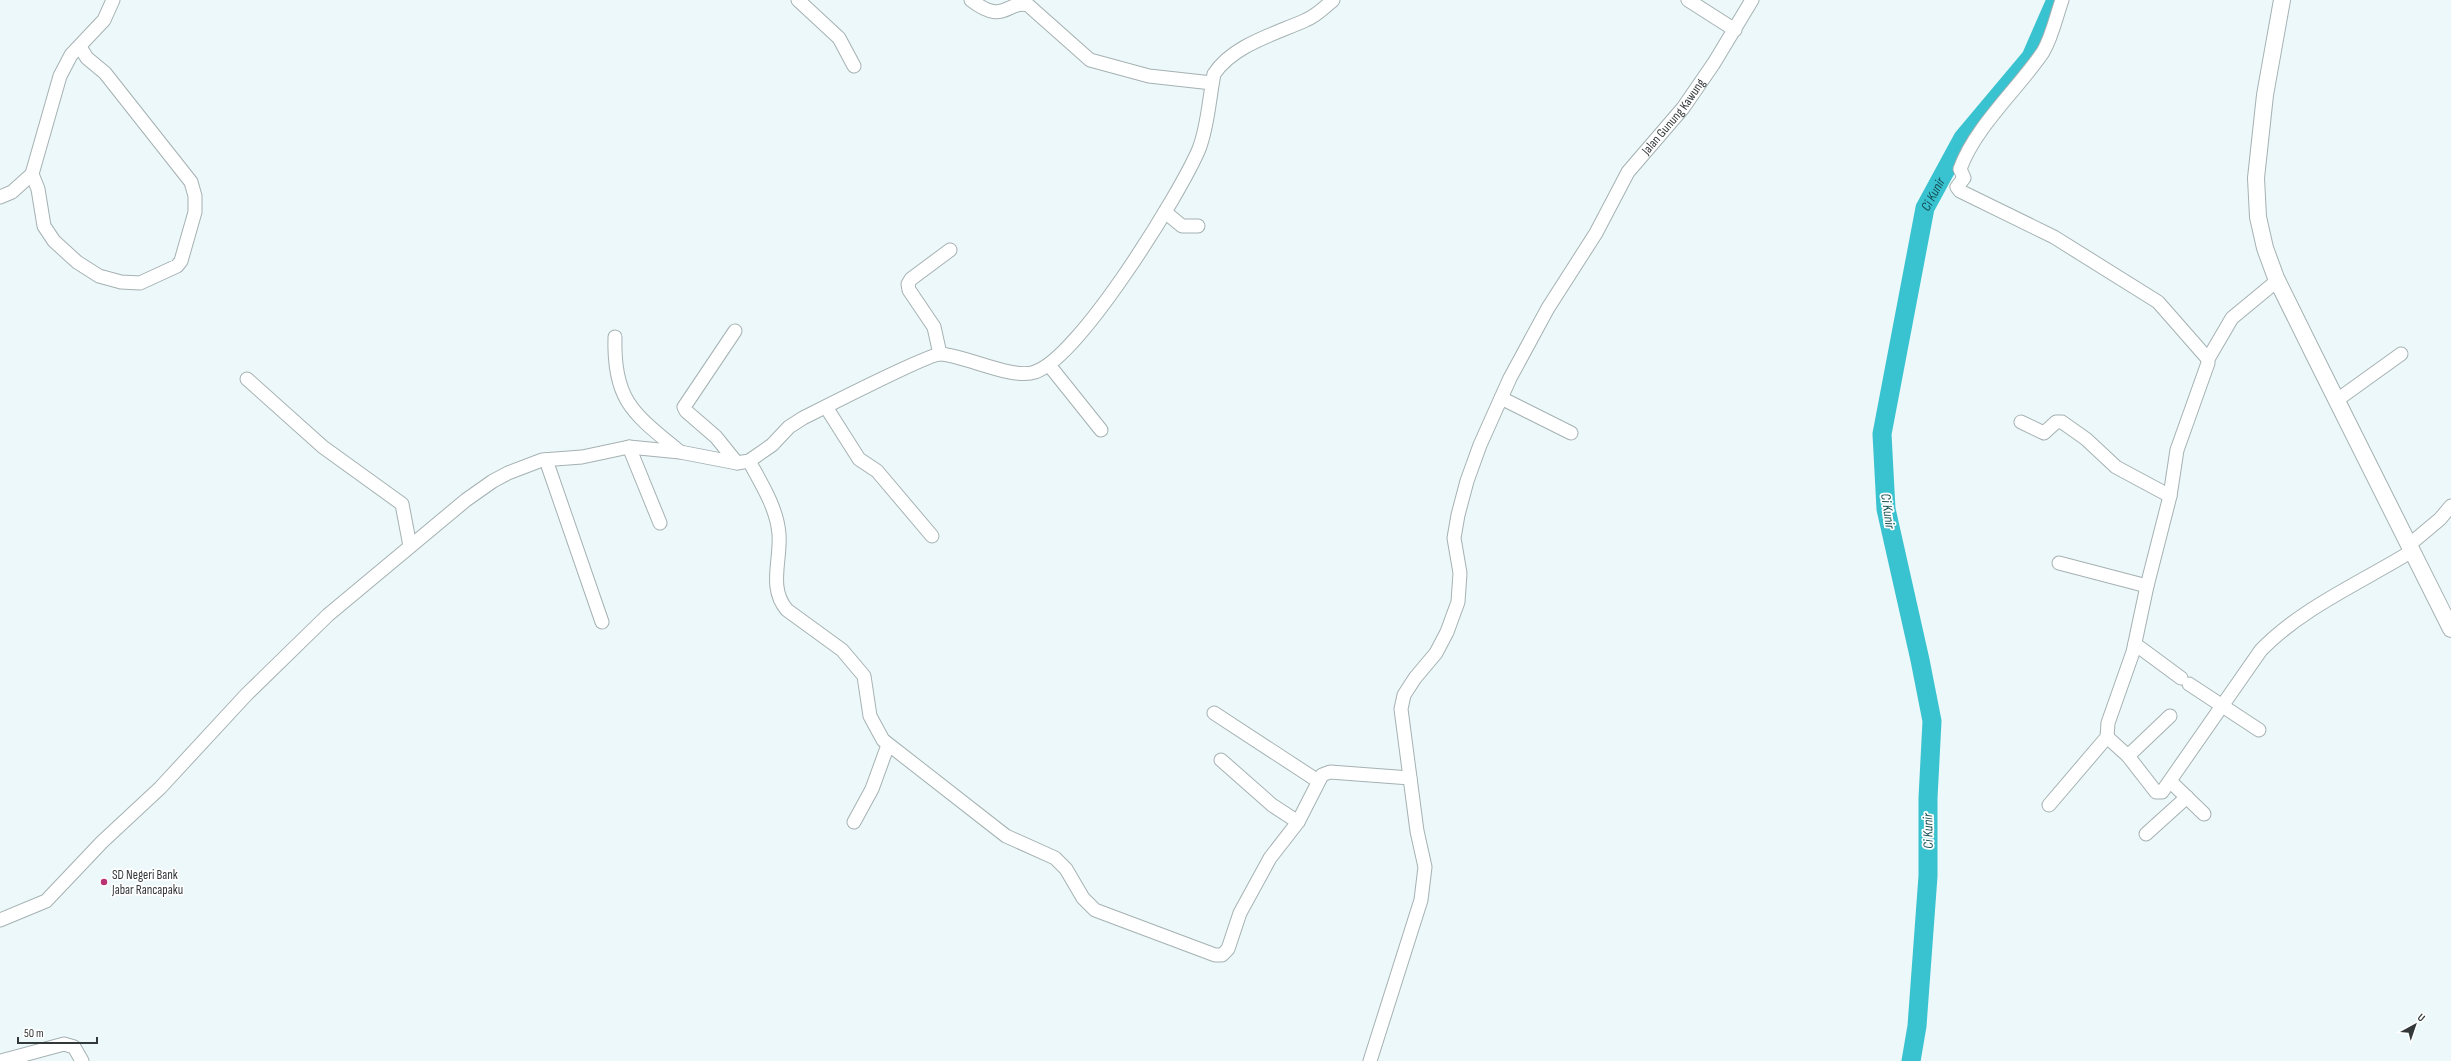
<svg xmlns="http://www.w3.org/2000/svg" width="2451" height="1061" font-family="'Sofia Sans Condensed',sans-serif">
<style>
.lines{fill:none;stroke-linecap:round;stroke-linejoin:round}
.river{stroke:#39c2cf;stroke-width:19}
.minor-casing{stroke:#a5b1b2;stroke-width:15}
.tertiary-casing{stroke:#a5b1b2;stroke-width:18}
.minor{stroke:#fff;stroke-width:13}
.tertiary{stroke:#fff;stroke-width:16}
.poi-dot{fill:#b93374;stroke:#fff;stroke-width:1.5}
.labels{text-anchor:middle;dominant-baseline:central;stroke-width:3.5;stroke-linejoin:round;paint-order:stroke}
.street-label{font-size:13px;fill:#333838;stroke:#fff}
.poi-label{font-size:13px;fill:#333838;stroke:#fff;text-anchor:start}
.water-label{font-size:14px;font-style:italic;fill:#164e54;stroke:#fff}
</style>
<rect width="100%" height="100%" fill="#ecf8f9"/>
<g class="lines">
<!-- river -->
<path class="river" id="s1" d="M1911 1061 1917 1026 1928 876V798L1932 721 1920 660 1886 509 1882 434 1925 208 1963 138 2031 57 2056 0"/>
<defs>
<g id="minor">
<path d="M798 0 839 38 854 66"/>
<path d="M971 0C1005 26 1006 0 1028 5L1090 60 1149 76 1212 83"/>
<path d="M1688 0 1735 30"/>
<path d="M2062 0C2056 17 2052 37 2043 52 2018 89 1975 127 1960 169L1964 178 1957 187 1960 191 2054 237 2158 302 2208 359"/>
<path d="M32 174 38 189 44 226 54 241 77 262 99 276 121 282 140 283 177 266 181 261 195 212V196L191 182 105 73 87 58 80 47"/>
<path d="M0 197 12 192 32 174 60 76 71 55 104 20 113 0"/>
<path d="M1165 212 1182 226H1198"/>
<path d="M735 331 684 407 686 411 716 437 737 463"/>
<path d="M615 337C613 401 634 414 680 452"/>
<path d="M940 354 934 327 909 290 908 284 911 279 950 250"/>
<path d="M1049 365 1101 430"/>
<path d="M247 379 323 447 402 504 410 546"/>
<path d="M1501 398 1571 433"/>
<path d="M2337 400 2401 354"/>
<path d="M826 407 859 459 877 471 932 536"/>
<path d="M2021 422 2044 433 2056 422H2062L2086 439 2116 467 2170 496"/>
<path d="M629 447 660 523"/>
<path d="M546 460 602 622"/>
<path d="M749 461C761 483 777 508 779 534 781 561 768 588 787 610L842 650 864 676 870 716 883 740 1006 836 1055 858 1066 869 1083 898 1095 910 1215 955H1222L1228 949 1240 913 1270 858 1298 822 1322 775 1330 772 1410 778"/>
<path d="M2409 545 2440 519 2451 506"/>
<path d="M2059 563 2147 586"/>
<path d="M2135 644 2181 678"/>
<path d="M2189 684 2259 730"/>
<path d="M1214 713 1318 781"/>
<path d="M2107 737 2128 756 2170 716"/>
<path d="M2128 756 2156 792H2162L2261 650C2303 607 2362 582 2412 551"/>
<path d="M1221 760 1272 805 1298 822"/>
<path d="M2171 782 2204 814"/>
<path d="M2049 805 2107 737 2108 723 2133 652 2147 586 2170 496 2177 450 2208 363V359L2232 318 2278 280"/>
<path d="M854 822 872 789 888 745"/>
<path d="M2146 834 2187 797"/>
<path d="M0 920 46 901 102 842 160 788 246 695 328 615 466 500 493 481 508 473 542 460 582 457 629 447 680 452 737 463 749 461 772 445 789 427 803 418C821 409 930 353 941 354 966 356 1013 380 1035 372 1079 358 1180 194 1199 149 1208 126 1209 99 1214 74 1233 45 1275 34 1306 20 1316 16 1325 7 1333 0"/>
<path d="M1 1061 64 1044 74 1047 82 1061"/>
<path id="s2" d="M1370 1061 1421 900 1425 867 1417 831 1401 709 1404 695 1415 678 1436 653 1447 632 1458 602 1460 573 1454 538 1458 515 1467 481 1480 445 1510 378 1548 308 1596 233 1628 172 1683 108 1714 63 1752 0"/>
</g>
<path id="tertiary" d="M2282 0 2265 95 2256 178 2258 217 2265 248 2276 278 2316 359 2451 629"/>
</defs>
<!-- minor casing -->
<use href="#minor" class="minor-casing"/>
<!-- tertiary casing -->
<use href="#tertiary" class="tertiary-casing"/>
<!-- minor -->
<use href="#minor" class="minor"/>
<!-- tertiary -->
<use href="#tertiary" class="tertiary"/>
</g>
<!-- markers -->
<circle class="poi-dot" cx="104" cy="882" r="4"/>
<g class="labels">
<!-- street labels -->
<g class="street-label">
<text stroke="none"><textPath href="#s2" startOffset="1029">Jalan Gunung Kawung</textPath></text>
</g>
<!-- poi labels -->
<g class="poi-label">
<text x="112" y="875">SD Negeri Bank<tspan x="112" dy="15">Jabar Rancapaku</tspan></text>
</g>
<!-- water labels -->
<g class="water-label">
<text stroke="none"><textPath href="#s1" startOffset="879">Ci Kunir</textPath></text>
<text transform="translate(1888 511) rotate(82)">Ci Kunir</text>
<text transform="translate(1928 831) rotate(-91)">Ci Kunir</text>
</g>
</g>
<!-- north arrow -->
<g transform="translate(2415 1025) rotate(40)" stroke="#ffffff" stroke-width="3" paint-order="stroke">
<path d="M0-3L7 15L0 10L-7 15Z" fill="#333838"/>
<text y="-6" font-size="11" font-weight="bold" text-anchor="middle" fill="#333838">U</text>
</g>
<!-- scale -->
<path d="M18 1037v6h79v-6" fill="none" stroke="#333838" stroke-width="2"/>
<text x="24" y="1037" font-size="12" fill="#333838" stroke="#ffffff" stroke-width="3" paint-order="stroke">50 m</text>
</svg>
